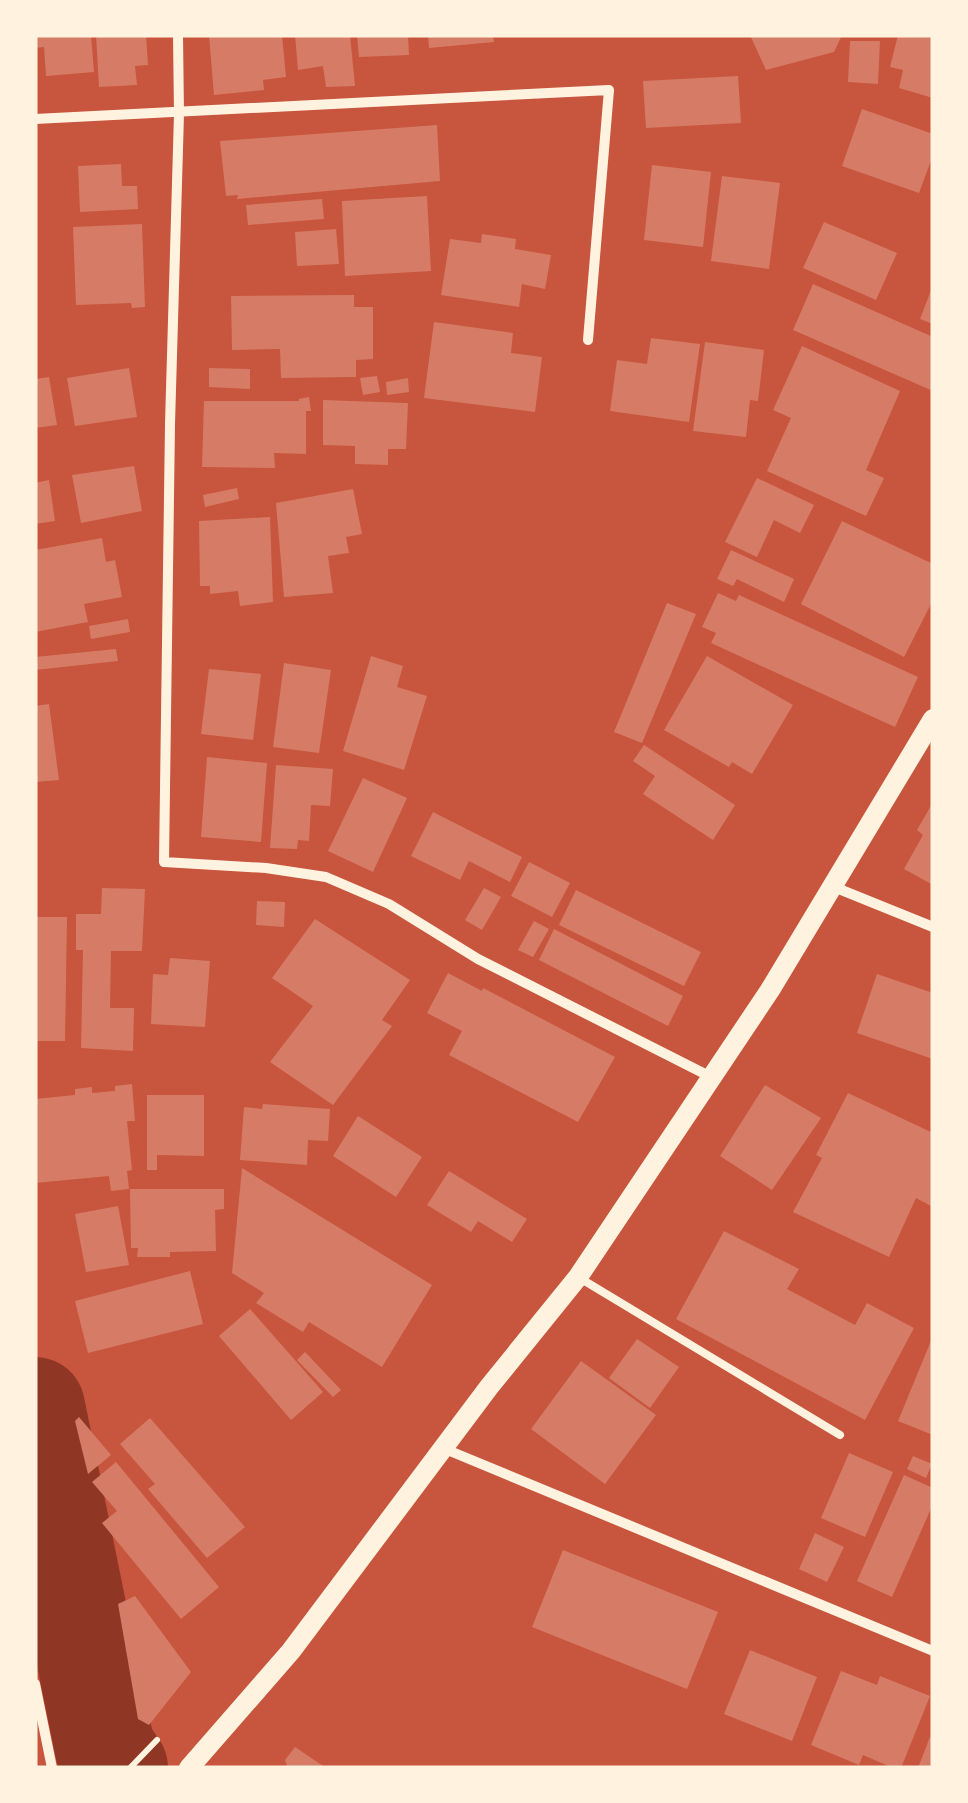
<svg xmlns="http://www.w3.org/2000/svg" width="968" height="1803" font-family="'Nunito Sans',sans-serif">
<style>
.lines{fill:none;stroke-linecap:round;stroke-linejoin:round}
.river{stroke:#8f3625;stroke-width:100}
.building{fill:#d67c66}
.path{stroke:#fff3e0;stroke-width:6}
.service{stroke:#fff3e0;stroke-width:8}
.minor{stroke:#fff3e0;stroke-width:10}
.secondary{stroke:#fff3e0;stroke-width:20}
</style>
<rect width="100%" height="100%" fill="#c8553d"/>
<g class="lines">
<!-- river -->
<path class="river" d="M35 1407 105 1749 118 1768"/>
</g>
<!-- building -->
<path class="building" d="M35 35H91L94 72 46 76 44 47 35 48Z
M96 35H146L148 65 135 66 137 85 99 87Z
M209 35H282L286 77 263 80 264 90 214 95Z
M295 35H350L355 86 326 87 323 66 298 70Z
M357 35H408L409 55 359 57Z
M428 35H493L494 42 429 48Z
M750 35H842L834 52 766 70Z
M898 35H933V98L899 88 903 70 890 67Z
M850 41H880L878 84 848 82Z
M738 76 741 123 646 128 643 81Z
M862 109 933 134V155L919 193 842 166Z
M437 125 440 181 237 199 238 195 226 196 220 141Z
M121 164 122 186H137L138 209 80 212 78 166Z
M652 165 711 172 703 247 644 240Z
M722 176 780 183 769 269 711 261Z
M427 196 431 271 345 276 342 201Z
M322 199 324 219 248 225 246 205Z
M824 222 897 253 876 300 803 268Z
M142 224 145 307 132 308 131 303 76 305 73 227Z
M336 229 339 264 297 266 295 232Z
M482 234 516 239 515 249 551 255 545 289 522 284 519 307 441 295 450 239 481 243Z
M813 284 933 337V391L793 330Z
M933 285V324L920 319Z
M354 295V307H373V359L356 360V377L281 378 280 349 232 350 231 296Z
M434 322 513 333 511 353 542 357 535 412 424 398Z
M651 338 700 344 689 422 610 411 617 360 647 364Z
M705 342 764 350 758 401 750 400 746 437 693 431Z
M802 346 900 391 866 470 884 478 866 516 767 471 791 418 773 410Z
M129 368 137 417 75 426 67 378Z
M209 368 250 369V389L209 387Z
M377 376 380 392 363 395 360 378Z
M49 377 57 425 35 428V379Z
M408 378 409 392 387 395 386 382Z
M309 397 311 411H306V454L274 453 275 468 202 467 204 401H299V399Z
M323 400 408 403 406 449H388V465L355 464V446L323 445Z
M134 466 142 511 81 523 72 475Z
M757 478 814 505 800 533 774 520 757 557 725 542Z
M49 480 55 521 35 524V483Z
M237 488 239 499 205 507 203 495Z
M353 489 362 534 346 537 349 553 328 556 333 593 284 597 276 503Z
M270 517 273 602 240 606 238 591 210 594V586H200L199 521Z
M842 521 933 564V600L904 657 801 604Z
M102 538 106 562 115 560 122 597 84 604 88 622 35 632V550Z
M731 550 794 579 784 602 737 579 733 586 717 579Z
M718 593 736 601 739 595 918 677 895 727 711 643 716 633 702 627Z
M667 603 696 614 642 743 614 732Z
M128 619 130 632 91 639 89 626Z
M116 649 118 661 35 670V657Z
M371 656 403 666 397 687 427 696 404 770 343 751Z
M707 656 793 705 752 774 732 762 729 767 664 730Z
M284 663 331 670 319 753 273 747Z
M209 669 261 674 253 740 201 734Z
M49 704 59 780 35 782V706Z
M644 745 735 805 713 840 643 794 655 776 633 761Z
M207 757 267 763 261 842 201 837Z
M276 765 333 769 330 806 311 805 309 841 298 840 297 849 270 848Z
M363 778 407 798 373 872 328 851Z
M933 802V885L904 869 923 835 917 830Z
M433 812 522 857 510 882 469 861 460 880 411 856Z
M529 862 570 883 552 917 511 896Z
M102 888 145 889 142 951H111L110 1008H134L133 1051 81 1048 83 950H76V914H101Z
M484 888 501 897 482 930 465 920Z
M576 890 701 952 684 986 559 925Z
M257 901 285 902 284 927 256 925Z
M35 917H67L65 1041H35Z
M315 919 410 980 382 1020 392 1026 333 1105 270 1062 313 1006 272 978Z
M534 921 549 929 533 957 518 950Z
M554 929 683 996 668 1026 539 960Z
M170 958 210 961 205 1027 151 1024 153 974 168 975Z
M448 973 482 991 483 988 615 1057 578 1122 449 1055 462 1031 427 1013Z
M877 974 933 993V1059L857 1033Z
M132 1084 135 1121H127L132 1170 127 1171 129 1189 111 1191 109 1176 35 1183V1099L75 1095V1089L92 1087V1093L115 1091V1086Z
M765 1085 821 1118 772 1190 720 1156Z
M848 1093 933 1133V1203L931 1206 916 1198 889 1257 793 1212 822 1158 816 1155Z
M147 1095H204V1156L157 1155V1170H147Z
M263 1104 330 1109 328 1141 308 1140 307 1165 240 1160 244 1107 262 1109Z
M358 1116 422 1157 396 1197 333 1156Z
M242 1168 432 1285 382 1367 309 1322 303 1332 256 1303 264 1293 232 1273Z
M449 1171 527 1219 512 1242 478 1221 471 1232 427 1205Z
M130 1189H224V1209L215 1210 216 1251 170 1252V1257H137L138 1248H131Z
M118 1206 129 1265 86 1272 75 1214Z
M724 1231 799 1269 787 1289 855 1325 867 1303 914 1328 865 1420 676 1319Z
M190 1271 203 1324 88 1353 75 1301Z
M250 1309 323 1392 291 1420 219 1336Z
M933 1336V1435L898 1421Z
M637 1339 679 1367 650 1408 609 1378Z
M305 1352 341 1390 333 1397 297 1360Z
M581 1361 656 1415 605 1484 531 1429Z
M79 1417 111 1455 88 1474 75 1421Z
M150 1418 245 1527 207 1558 148 1489 155 1484 120 1444Z
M849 1453 893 1472 865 1537 821 1518Z
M913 1456 932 1464 926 1478 907 1469Z
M116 1462 219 1587 181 1619 102 1523 117 1511 92 1482Z
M904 1475 933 1488V1504L892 1597 857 1581Z
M815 1533 844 1547 827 1582 799 1569Z
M563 1550 718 1612 687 1689 532 1627Z
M135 1596 191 1672 149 1725 138 1719 118 1604Z
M750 1650 817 1677 792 1741 724 1714Z
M841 1671 877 1685 880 1676 930 1696 901 1768H893L863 1755 859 1765 811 1745Z
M933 1729V1768H918Z
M295 1747 326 1768H288L285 1760Z"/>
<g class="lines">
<!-- path -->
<path class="path" d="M130 1768 157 1740"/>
<!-- service -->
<path class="service" d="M578 1277 840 1435"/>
<!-- minor -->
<path class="minor" d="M178 35 179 114 170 424 164 862 266 868 326 877 389 904 478 959 711 1077
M35 119 609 90 588 340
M834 887 933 927
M445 1449 933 1651
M35 1684 52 1768"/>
<!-- secondary -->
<path class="secondary" d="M189 1768 291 1651 489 1387 578 1277 770 990 933 719"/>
</g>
<!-- border -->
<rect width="968" height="1803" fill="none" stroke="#fff3e0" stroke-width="75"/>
</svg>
